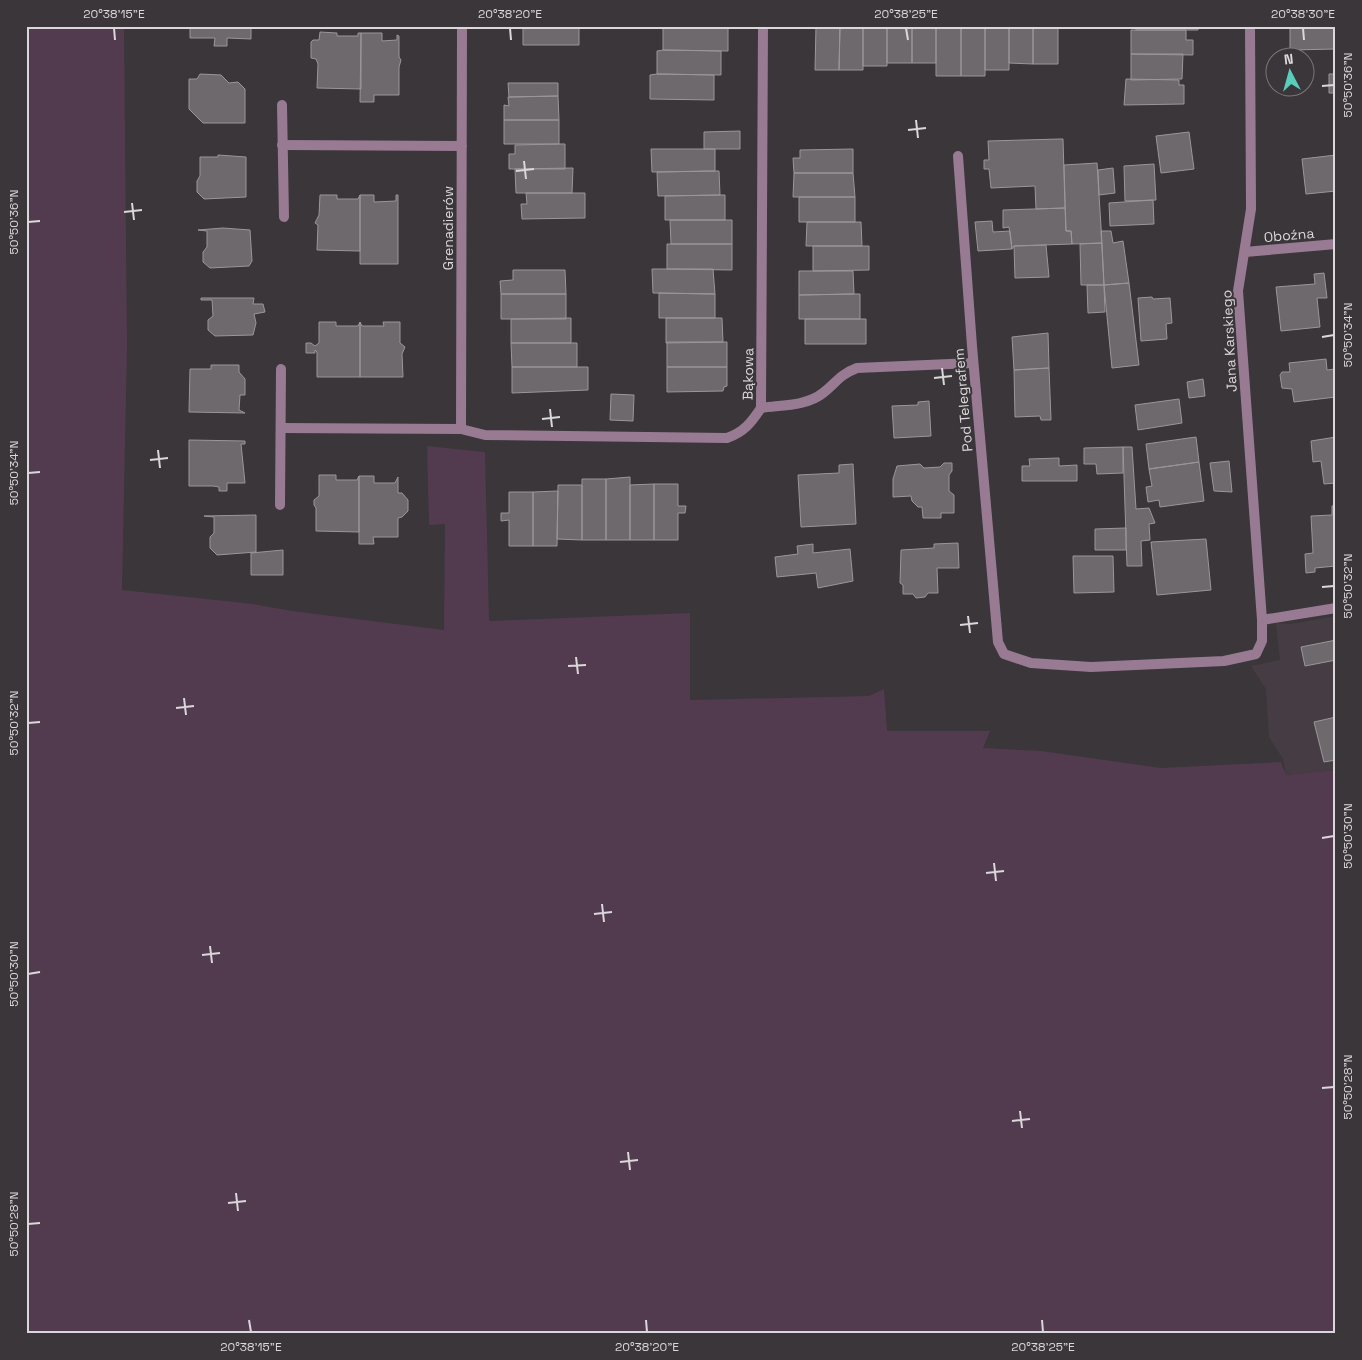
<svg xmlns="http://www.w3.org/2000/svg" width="1362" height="1360" font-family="'Space Grotesk',sans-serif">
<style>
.built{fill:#463d44}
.green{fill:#533b4f}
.building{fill:#6d696c;stroke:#9b969a}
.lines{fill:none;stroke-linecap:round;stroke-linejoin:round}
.service{stroke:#987a93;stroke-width:10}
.minor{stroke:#987a93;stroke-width:10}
.ticks{fill:none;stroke:#dad8da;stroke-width:2}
.labels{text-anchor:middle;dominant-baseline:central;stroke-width:4;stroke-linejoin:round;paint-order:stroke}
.street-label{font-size:14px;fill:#dad8da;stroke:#3a3639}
.neatline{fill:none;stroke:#dad8da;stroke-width:2}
.ticks-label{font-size:12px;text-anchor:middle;fill:#dad8da}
</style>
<rect width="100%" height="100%" fill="#3a3639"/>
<!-- built -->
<path class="built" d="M1336 616V770L1286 775 1283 759 1269 737 1266 689 1251 666 1280 660 1276 623 1291 624Z"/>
<!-- green -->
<path class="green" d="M26 26H124L127 347 122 590 253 604 292 611 444 630 445 524 429 525 427 446 485 452 489 621 690 613V700L869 696 884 689 887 731H990L983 748 1041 751 1161 768 1281 762 1286 775 1336 770V1334H26Z"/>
<!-- building -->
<path class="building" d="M190 26H251V39L227 38V46H214L215 38H190Z
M523 26H579V45H523Z
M663 26H728V51L663 50Z
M816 26H840L839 70H815Z
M840 26H863V70H839Z
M863 26H887V66H863Z
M887 26H912V63H887Z
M912 26H936V63H912Z
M936 26H961V76H936Z
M961 26H985V76H961Z
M985 26H1009V70H985Z
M1009 26H1033V64L1009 63Z
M1033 26H1058V64H1033Z
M1136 26H1198V30H1136Z
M1290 26H1336V49L1290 50Z
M1131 30H1186V40H1193V55L1131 54Z
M320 32 337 33V36H358V33H361V89L317 88 318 64 316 59 311 58V42L313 40H319Z
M361 33H382V41L397 40V35L399 36V57L401 60 399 67V95H374V102H360Z
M663 50 721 51V75L657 74V51Z
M1131 54H1183L1182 79 1131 80Z
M200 74 221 75 229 83 238 82 245 89V123H203L189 109V79H197Z
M657 74 714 75V100L650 99V75Z
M1329 74H1336V93H1329Z
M1126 79 1179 80V85H1184V104L1124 105Z
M508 83H558V96L509 97Z
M558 96 559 120H504V105L509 106 508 97Z
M504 120H559V144H504Z
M740 131V149H704V132Z
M1189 132 1194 169 1161 173 1156 136Z
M1059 139H1063L1065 208 1036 209 1035 186 991 188 989 169H984V160H989L988 141Z
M559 144H565V169H509V154H515V145Z
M651 149H715V171L652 172Z
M853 149V173H794L793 158H800V150Z
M218 155 246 157V197L204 199 197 192V181L200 176V157H218Z
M1336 155V191L1306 194 1302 159Z
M1097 163 1102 243 1072 244 1071 231H1066L1064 165Z
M1154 164 1156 200 1125 201 1124 166Z
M573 168 572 193H516L515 169Z
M1113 168 1115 193 1099 195 1098 170Z
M715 171H719L720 195 658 196 657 172Z
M794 173H853L855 197H793Z
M526 193H585V218L522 219 521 204H527Z
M320 195H337V199H358L360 195V251L317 250 318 225 315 223 319 215Z
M360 195H374V202L396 201V195H398V264H360Z
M720 195H725V220H665V196Z
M799 197H855V222H799Z
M1153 200 1154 224 1110 226 1109 203Z
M1065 208 1066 231H1071L1072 244 1014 246 1012 249 1009 227 1003 228V210Z
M670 220H732V244H671Z
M992 221 993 232 1010 231 1012 249 978 251 975 222Z
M807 222H861L862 246H806Z
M223 228 250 230 252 261 249 266 210 268 203 262V252L207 247V231L198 230Z
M1101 231H1111L1113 243 1123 241 1129 283 1104 285Z
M1102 243 1104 285H1081L1080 244Z
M667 244H732V270L667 269Z
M1046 245 1049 277 1015 278 1014 246Z
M813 246H869V270L813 271Z
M652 269H713L715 294 653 293Z
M513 270H565L566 294H501L500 281 513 280Z
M799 271H853L854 294 799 295Z
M1324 273 1327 298H1317L1320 327 1281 331 1276 287 1315 284 1314 274Z
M1129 283 1139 365 1112 368 1104 285Z
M1087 285H1104L1105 312 1088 313Z
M659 293 715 294V318H659Z
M501 294H566V319H501Z
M854 294H860V319H799V295Z
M1152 297 1153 299 1170 298 1172 323 1166 324 1167 339 1141 341 1138 298Z
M201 298H254L253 304H263L265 312 254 314 256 323 253 335 215 336 208 330V320L213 316 212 300H201Z
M571 318V343H511V319Z
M666 318H722L723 342 666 343Z
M805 319H866V344H805Z
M319 322H336V326H358L360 322V377H317V352L315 350V353H306V343H311L315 346 319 343Z
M360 322 362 326H384L383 322H400V343L405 347 402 354 403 377H360Z
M1048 333 1049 368 1014 370 1012 337Z
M667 342H727V367H667Z
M511 343H577V367H512Z
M1326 359 1327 370 1336 369V397L1294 402 1292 389 1282 388 1280 375 1282 372H1290L1289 363Z
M211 365H239V372L245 379V395H240L239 410 245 413 189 412 190 369H211Z
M512 367H588V390L512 393Z
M667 367H727V386L724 387 723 391 667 392Z
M1049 368 1051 420H1041L1040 416 1015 417 1014 370Z
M1203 379 1205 396 1189 398 1187 382Z
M611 394 634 395 633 421 610 420Z
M1179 399 1182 423 1138 430 1135 405Z
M929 401 931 436 894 438 892 406 918 405V402Z
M1196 437 1199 462 1149 469 1146 444Z
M1336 437V483L1324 484 1321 461 1313 462 1311 441Z
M189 440 245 441V444H241L245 483H227V491H219V487L213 486H189Z
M1123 447H1132L1136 509 1149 508 1155 523 1149 524 1150 540 1141 541 1142 566H1127Z
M1123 447V473L1097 474 1096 464H1084V448Z
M1059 458V466L1077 465V481H1022V466H1030L1029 459Z
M1229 461 1232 492 1214 491 1210 463Z
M1199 462 1204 501 1160 507 1159 500 1148 502 1146 487 1152 486 1149 469Z
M944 463H952V471L949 475V491L954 495V513H941V518H923L922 507H918L912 501 911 496 893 497V479L897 466 920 464 924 468 940 467Z
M853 464 856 524 801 527 798 475 839 473V465Z
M319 475H336V480H357L359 476V532L316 531V508L314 505V500L319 496Z
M359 476H374V483H395L398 477V493H402L408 500V511L402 517 398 518V537H373L374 544H359Z
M630 477V540H606V479Z
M582 479H606V540H582Z
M654 484V540H630V485Z
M654 484H678V506H686L685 513H678V540H654Z
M558 485H582V540L557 539Z
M558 491 557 546H533V492Z
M509 492H533V546H509V520L501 521V513H509Z
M1336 505V566L1315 568V572L1306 573 1305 554 1313 553 1311 516 1332 515V506Z
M256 515V552L217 555 210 548V537L214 533V517L204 516Z
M1126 528V550H1095V529Z
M1206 539 1211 590 1157 595 1151 542Z
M958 543 959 568H937L938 593H928L925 597 916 598 913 594H903V585L900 583 901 550 934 548V544Z
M813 544V553L850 549 853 581 818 588 816 573 777 577 775 557 798 554 797 546Z
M283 550V575H251V553Z
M1073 556H1113L1114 592 1074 593Z
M1336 640V660L1305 666 1301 647Z
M1336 717V760L1324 762 1314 722Z"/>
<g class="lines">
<!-- service -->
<path class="service" d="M282 105 284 217
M761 408C781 405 807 406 823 393 837 382 839 375 857 368L973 363
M280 505 281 369"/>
<!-- minor -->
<path class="minor" d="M282 145 462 146
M958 156 972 346 998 642 1004 654 1031 663 1091 667 1224 661 1256 654 1262 641V620L1238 291 1251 209 1250 26
M1245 252 1336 244
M281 428 461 429 485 435 727 438C744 432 751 423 761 408L763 26
M461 429 462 26
M1262 620 1336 608"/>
</g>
<!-- ticks -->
<path class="ticks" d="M114 28 115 40M510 28 511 40M906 28 908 40M1303 28 1304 40M1322 86 1334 85M916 120 918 138M908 130 926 128M524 161 526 179M516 171 534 169M132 203 134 220M124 212 142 210M28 222 40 221M1322 337 1334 335M942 368 944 385M934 378 952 376M550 409 552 427M542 419 560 417M158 450 160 468M150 460 168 458M28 473 40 472M1322 587 1334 586M968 616 970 633M960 625 978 623M576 657 578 674M568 666 586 665M184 698 186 715M176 708 194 706M28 723 40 722M1322 838 1334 836M994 863 996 881M986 873 1004 871M602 904 604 922M594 914 612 912M210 946 212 963M202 955 220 953M28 974 40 972M1322 1088 1334 1087M1020 1111 1022 1128M1012 1121 1030 1119M628 1152 630 1170M620 1162 638 1160M236 1193 238 1211M228 1203 246 1201M28 1224 40 1223M249 1320 251 1332M646 1320 647 1332M1042 1320 1043 1332"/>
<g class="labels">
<!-- street labels -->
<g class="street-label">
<text transform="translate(448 228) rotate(-90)">Grenadierów</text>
<text transform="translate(1289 235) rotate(-5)">Oboźna</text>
<text transform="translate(1229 341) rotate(-93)">Jana Karskiego</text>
<text transform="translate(748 374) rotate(-89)">Bąkowa</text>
<text transform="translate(963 400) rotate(-95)">Pod Telegrafem</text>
</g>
</g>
<!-- border -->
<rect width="1362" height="1360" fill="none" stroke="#3a3639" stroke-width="55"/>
<!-- north arrow -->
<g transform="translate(1290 72) rotate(354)"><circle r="24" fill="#3a3639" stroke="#7a7779"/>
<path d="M0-4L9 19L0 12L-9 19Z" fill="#5acebd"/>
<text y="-8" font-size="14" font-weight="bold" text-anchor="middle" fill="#dad8da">N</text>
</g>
<rect x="28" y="28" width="1306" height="1304" class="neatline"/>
<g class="ticks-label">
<text x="114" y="18">20°38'15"E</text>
<text x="510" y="18">20°38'20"E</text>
<text x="906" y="18">20°38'25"E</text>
<text x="1303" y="18">20°38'30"E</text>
<text transform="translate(1348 85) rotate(-90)" y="4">50°50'36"N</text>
<text transform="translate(14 222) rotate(-90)" y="4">50°50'36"N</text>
<text transform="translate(1348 335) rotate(-90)" y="4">50°50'34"N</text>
<text transform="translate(14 473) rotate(-90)" y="4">50°50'34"N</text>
<text transform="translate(1348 586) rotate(-90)" y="4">50°50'32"N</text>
<text transform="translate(14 723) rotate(-90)" y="4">50°50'32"N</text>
<text transform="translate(1348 836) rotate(-90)" y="4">50°50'30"N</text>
<text transform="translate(14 974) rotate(-90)" y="4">50°50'30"N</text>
<text transform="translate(1348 1087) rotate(-90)" y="4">50°50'28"N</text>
<text transform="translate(14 1224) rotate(-90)" y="4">50°50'28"N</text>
<text x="251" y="1351">20°38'15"E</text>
<text x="647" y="1351">20°38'20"E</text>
<text x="1043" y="1351">20°38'25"E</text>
</g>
</svg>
